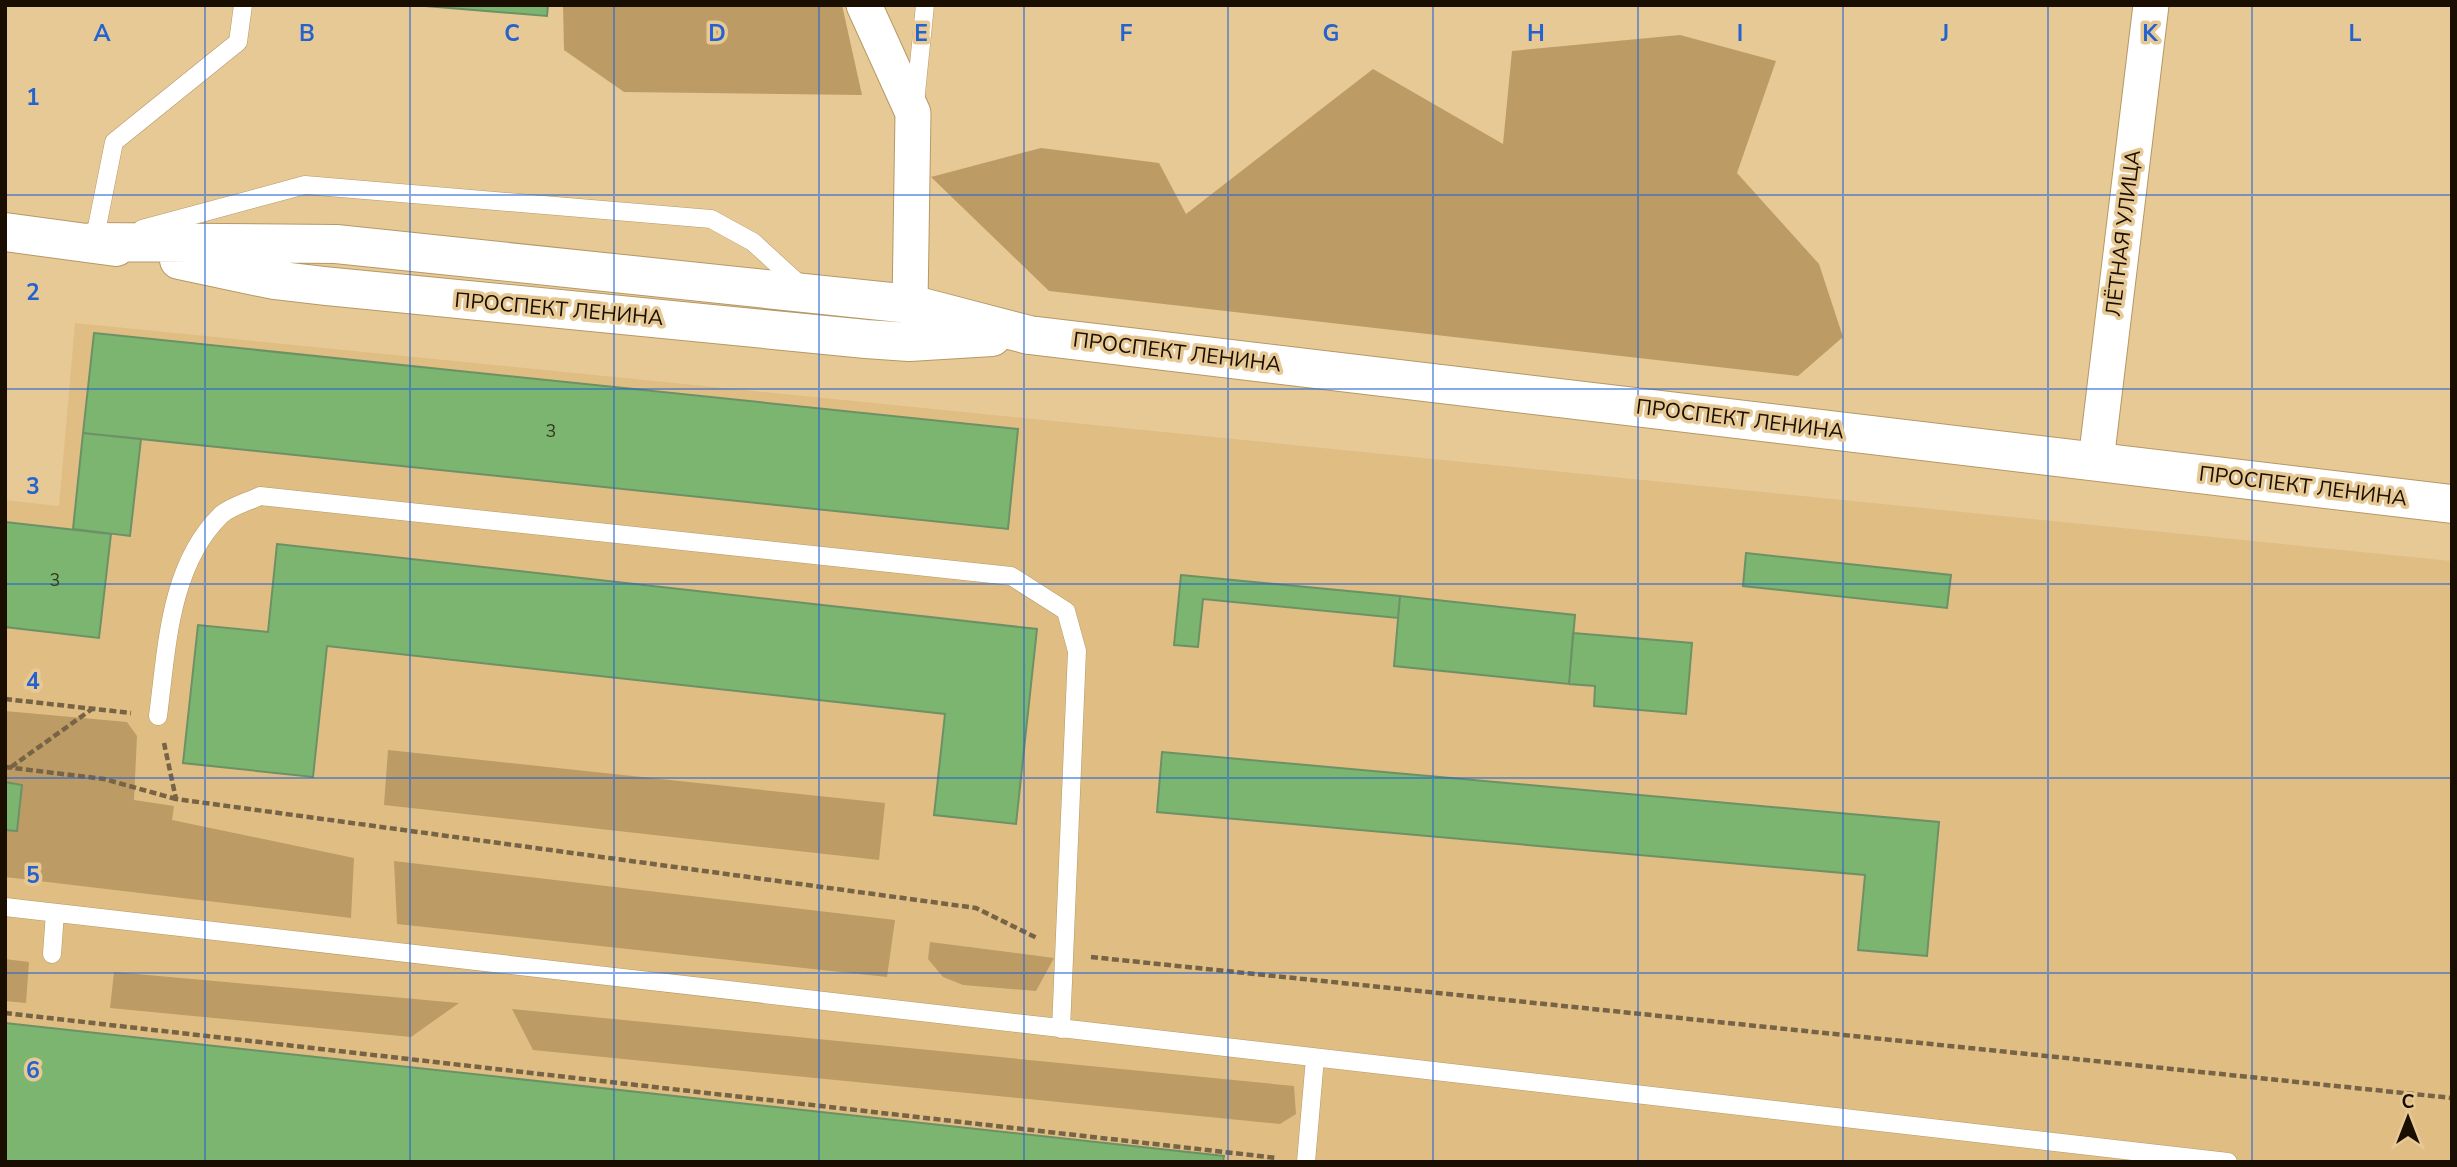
<svg xmlns="http://www.w3.org/2000/svg" width="2457" height="1167" font-family="'Nunito Sans',sans-serif">
<style>
.built{fill:#e0be83}
.green{fill:#bc9c64}
.building{fill:#7bb570;stroke:#6d9166;stroke-width:2}
.lines{fill:none;stroke-linecap:round;stroke-linejoin:round}
.service-casing{stroke:#b59866;stroke-width:19}
.minor-casing{stroke:#b59866;stroke-width:37}
.tertiary-casing{stroke:#b59866;stroke-width:40}
.path{stroke:#776345;stroke-width:4.5;stroke-dasharray:7 3.5;stroke-linecap:butt}
.service{stroke:#fff;stroke-width:18}
.minor{stroke:#fff;stroke-width:35}
.tertiary{stroke:#fff;stroke-width:38}
.grid{fill:none;stroke:#2463cf;stroke-width:2;stroke-opacity:0.55}
.labels{text-anchor:middle;dominant-baseline:central;stroke-width:7;stroke-linejoin:round;paint-order:stroke}
.number-label{font-size:18px;fill:#32381c}
.street-label{font-size:21px;fill:#190e00;stroke:#e7c996}
.grid-label{font-size:23px;text-anchor:middle;font-weight:bold;fill:#2463cf;stroke:#e7c996;stroke-width:7;stroke-linejoin:round;paint-order:stroke}
</style>
<rect width="100%" height="100%" fill="#e7c996"/>
<!-- built -->
<path class="built" d="M75 323 2452 561V1162H5V500L59 506Z"/>
<!-- green -->
<path class="green" d="M563 5H842L862 95 624 92 564 50Z
M1680 35 1776 61 1737 173 1819 264 1843 337 1798 376 1049 291 931 177 1041 148 1159 163 1186 214 1373 69 1503 144 1512 51Z
M5 711 127 722 137 736 134 800 174 806 172 820 354 858 351 918 5 877Z
M388 750 885 803 879 860 384 805Z
M394 861 895 920 887 977 397 924Z
M930 942 1054 958 1036 991 963 985 943 977 928 959Z
M5 959 29 962 26 1003 5 1001Z
M114 972 459 1003 411 1037 110 1008Z
M512 1009 1294 1086 1296 1114 1280 1124 533 1050Z"/>
<!-- building -->
<path class="building" d="M413 5H548L547 16Z
M94 333 1018 429 1008 529 83 433Z
M83 433 141 439 130 536 73 529Z
M5 522 111 534 99 638 5 627Z
M277 544 1037 629 1016 824 934 815 945 714 327 646 313 777 183 763 198 625 268 632Z
M1746 553 1951 575 1947 608 1743 586Z
M1181 575 1400 596 1398 618 1203 599 1198 647 1174 645Z
M1400 596 1575 615 1569 684 1394 666Z
M1573 633 1692 643 1686 714 1594 706 1595 686 1569 684Z
M1162 752 1939 822 1927 956 1858 950 1865 875 1157 812Z
M5 782 22 785 17 831 5 830Z
M5 1023 1224 1156 1223 1162H5Z"/>
<g class="lines">
<defs>
<path id="service" d="M915 103 925 5
M142 229 305 185 711 219 753 242 801 286
M94 242 114 142 238 42 243 5
M158 716C167 648 169 566 221 515 231 506 248 502 260 496L1011 576 1066 611 1077 651 1061 1029
M5 907 2228 1162
M52 954 55 913
M1306 1162 1315 1058"/>
<path id="minor" d="M864 5 913 113 910 304
M2096 461 2151 5"/>
<path id="tertiary" d="M5 232 116 247
M92 242 336 244 910 304 1029 335 2452 504
M179 260 274 280 325 286 866 339 909 342 992 337"/>
</defs>
<!-- service casing -->
<use href="#service" class="service-casing"/>
<!-- minor casing -->
<use href="#minor" class="minor-casing"/>
<!-- tertiary casing -->
<use href="#tertiary" class="tertiary-casing"/>
<!-- path -->
<path class="path" d="M5 699 131 713
M164 743 176 799 976 908 1037 938
M5 767 104 779 176 799
M11 767 92 709
M1091 957 2452 1098
M5 1013 1277 1158"/>
<!-- service -->
<use href="#service" class="service"/>
<!-- minor -->
<use href="#minor" class="minor"/>
<!-- tertiary -->
<use href="#tertiary" class="tertiary"/>
</g>
<!-- grid -->
<path class="grid" d="M205 5V1162M410 5V1162M614 5V1162M819 5V1162M1024 5V1162M1228 5V1162M1433 5V1162M1638 5V1162M1843 5V1162M2048 5V1162M2252 5V1162M5 195H2452M5 389H2452M5 584H2452M5 778H2452M5 973H2452"/>
<g class="labels">
<!-- number labels -->
<g class="number-label">
<text x="551" y="431">3</text>
<text x="55" y="580">3</text>
</g>
<!-- street labels -->
<g class="street-label">
<text transform="translate(2123 233) rotate(-83)">ЛЁТНАЯ УЛИЦА</text>
<text transform="translate(559 309) rotate(5)">ПРОСПЕКТ ЛЕНИНА</text>
<text transform="translate(1177 352) rotate(7)">ПРОСПЕКТ ЛЕНИНА</text>
<text transform="translate(1740 419) rotate(7)">ПРОСПЕКТ ЛЕНИНА</text>
<text transform="translate(2303 486) rotate(7)">ПРОСПЕКТ ЛЕНИНА</text>
</g>
</g>
<g class="grid-label">
<text x="102" y="41">A</text>
<text x="307" y="41">B</text>
<text x="512" y="41">C</text>
<text x="717" y="41">D</text>
<text x="921" y="41">E</text>
<text x="1126" y="41">F</text>
<text x="1331" y="41">G</text>
<text x="1536" y="41">H</text>
<text x="1740" y="41">I</text>
<text x="1945" y="41">J</text>
<text x="2150" y="41">K</text>
<text x="2355" y="41">L</text>
<text x="33" y="105">1</text>
<text x="33" y="300">2</text>
<text x="33" y="494">3</text>
<text x="33" y="689">4</text>
<text x="33" y="883">5</text>
<text x="33" y="1078">6</text>
</g>
<!-- border -->
<rect width="2457" height="1167" fill="none" stroke="#190e00" stroke-width="14"/>
<!-- north arrow -->
<g transform="translate(2408 1118)" stroke="#e7c996" stroke-width="5" paint-order="stroke">
<path d="M0-5L12 26L0 18L-12 26Z" fill="#190e00"/>
<text y="-10" font-size="19" font-weight="bold" text-anchor="middle" fill="#190e00">С</text>
</g>
</svg>
